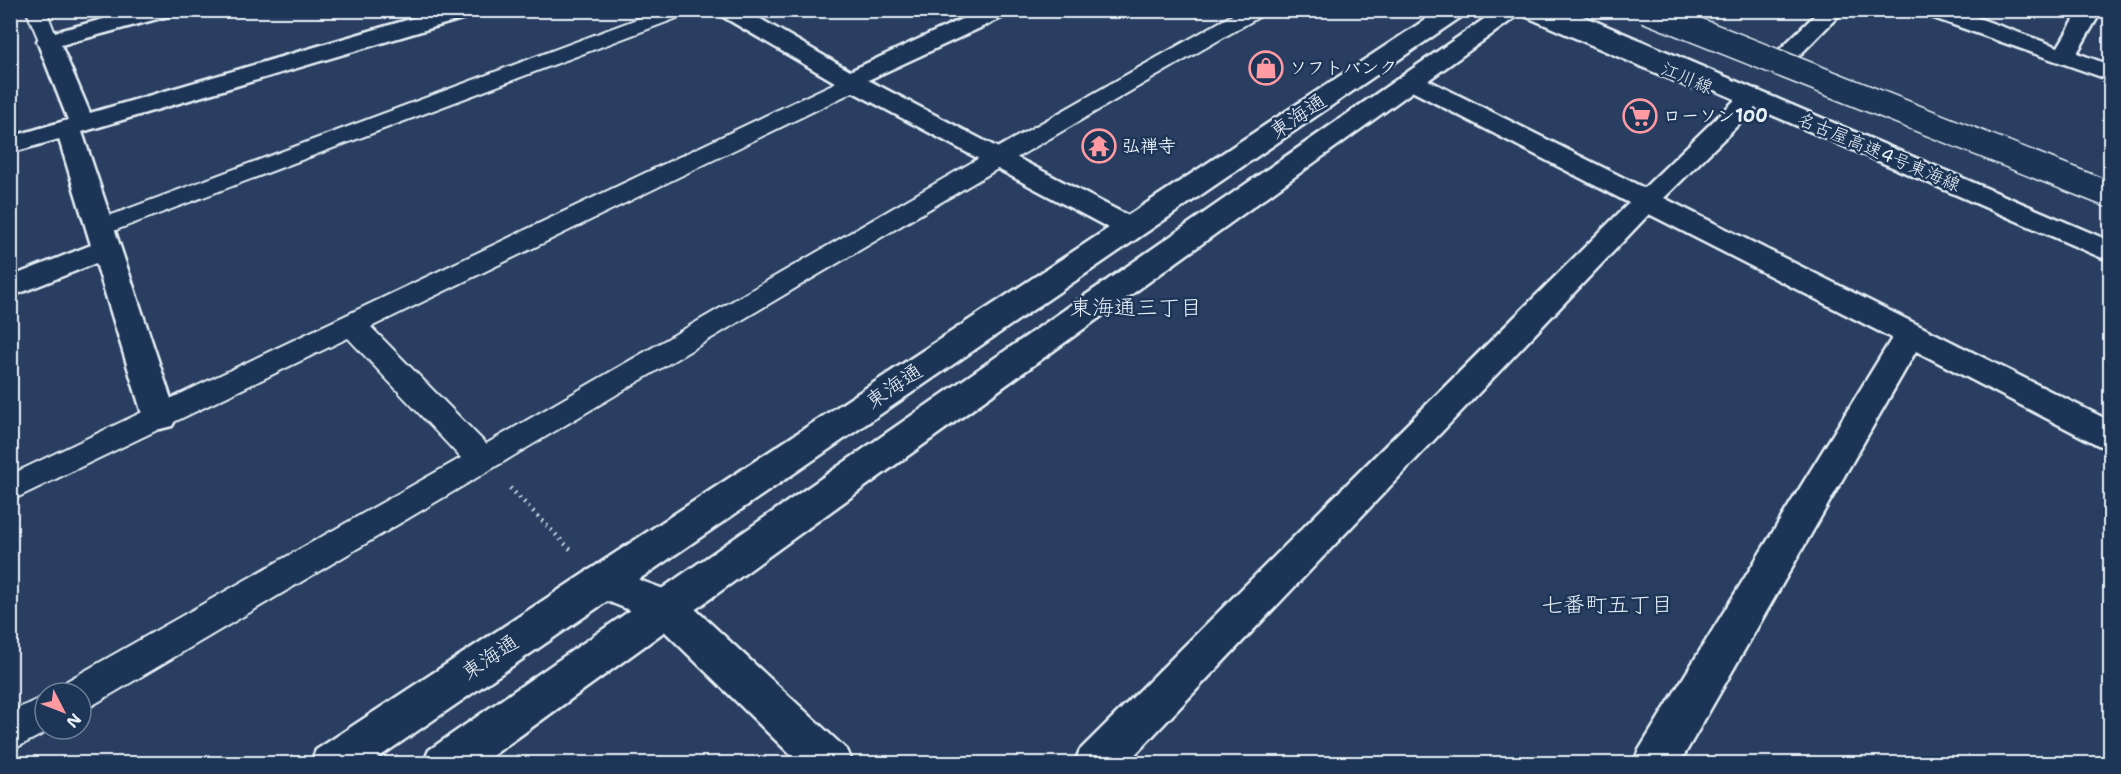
<svg xmlns="http://www.w3.org/2000/svg" width="2121" height="774" font-family="'Shantell Sans','Klee One',sans-serif">
<style>
.lines{fill:none;stroke-linecap:round;stroke-linejoin:round}
.lane-casing{stroke:#e8f1f8;stroke-width:4}
.street-casing{stroke:#e8f1f8;stroke-width:5}
.primary-casing{stroke:#e8f1f8;stroke-width:5}
.highway-casing{stroke:#e8f1f8;stroke-width:5}
.path{stroke:#e8f1f8;stroke-width:4.5;stroke-dasharray:1.5 5;stroke-linecap:butt}
.lane{fill:#1d3557;fill-rule:evenodd}
.street{fill:#1d3557;fill-rule:evenodd}
.primary{fill:#1d3557;fill-rule:evenodd}
.highway{fill:#1d3557;fill-rule:evenodd}
.highway-bridge-casing{stroke:#e8f1f8;stroke-width:28;stroke-linecap:butt}
.highway-bridge{stroke:#1d3557;stroke-width:25}
.labels{text-anchor:middle;dominant-baseline:central;stroke-width:5;stroke-linejoin:round;paint-order:stroke}
.far-poi-label{font-size:18px;font-weight:bold;fill:#e8f1f8;stroke:#1d3557;text-anchor:start}
.far-street-label{font-size:18px;fill:#e8f1f8;stroke:#1d3557}
.street-label{font-size:21px;fill:#e8f1f8;stroke:#1d3557}
.neighbourhood-label{font-size:22px;fill:#e8f1f8;stroke:#1d3557}
</style>
<rect width="100%" height="100%" fill="#293e61"/>
<filter id="ink" filterUnits="userSpaceOnUse"><feTurbulence type="fractalNoise" baseFrequency=".0167" numOctaves="2"/><feDisplacementMap in="SourceGraphic" scale="12" xChannelSelector="R" yChannelSelector="G"/><feConvolveMatrix kernelMatrix="1 2 1 2 8 2 1 2 1" color-interpolation-filters="sRGB"/></filter>
<g filter="url(#ink)">
<g class="lines">
<defs>
<path id="lane" d="M26 10H46L58 41 55 45 48 47 41 45Z
M661 10H691L688 14 108 233 99 236 90 233 86 228 90 223Z
M1241 10H1267L1264 14C871 240 484 475 93 705L81 709V693H61L67 681 461 458 348 338 10 501V475L845 78 853 76 861 78 864 83 861 88 371 327 486 444 988 153Z
M45 696V729H52L10 751V712Z"/>
<path id="street" d="M137 10H175L172 15 61 45 90 113 441 10H478L475 15 82 132 177 417 172 426 160 429 148 426 143 417 96 263 10 297V277L91 245 59 139 10 153V137L68 120 37 41 40 36Z
M717 10H745L850 71 981 10H1011L1008 15 868 80 1140 222 1144 228 1140 234 1130 237 1120 234 840 85 720 15Z
M1820 10H1844L1790 65 1782 67 1774 65 1770 60 1774 55Z
M1922 10H1956L2058 47 2080 10H2102L2077 53 2110 65V80L1925 15Z
M1411 74 1420 76 1644 188 1737 98 1746 96 1755 98 1758 103 1755 108 1664 198 2110 421V448L2098 445 1916 351 1679 764H1633L1639 750 1892 338 1649 214 1126 764H1074L1080 750 1629 203 1402 86 1399 81 1402 76Z
M601 566 680 595 847 750 853 764H800L652 619 587 593 582 582 587 571Z"/>
<path id="primary" d="M1440 10H1467L1464 15 369 764H310L316 750Z
M1497 10H1548L1704 76 1707 81 1704 86 1695 88 1686 86 1520 14 481 764H423L429 750Z"/>
<path id="highway" d="M1538 10H1569L2110 241V260L2100 257 1541 15Z"/>
</defs>
<!-- lane casing -->
<use href="#lane" class="lane-casing"/>
<!-- street casing -->
<use href="#street" class="street-casing"/>
<!-- primary casing -->
<use href="#primary" class="primary-casing"/>
<!-- highway casing -->
<use href="#highway" class="highway-casing"/>
<!-- path -->
<path class="path" d="M510 488 572 551"/>
<!-- lane -->
<use href="#lane" class="lane"/>
<!-- street -->
<use href="#street" class="street"/>
<!-- primary -->
<use href="#primary" class="primary"/>
<!-- highway -->
<use href="#highway" class="highway"/>
<defs>
<path id="highway-bridge" d="M1646 10 2110 195"/>
</defs>
<!-- highway-bridge casing -->
<use href="#highway-bridge" class="highway-bridge-casing"/>
<!-- highway-bridge -->
<use href="#highway-bridge" class="highway-bridge"/>
</g>
</g>
<!-- icons -->
<defs>
<symbol id="shop-ring" viewBox="-11 -11 22 22"><circle r="9.5" fill="#1d3557" stroke="#ff9aa2" stroke-width="1.5"/><path d="M-5-2.5h2.3a2.7 3.5 0 0 1 5.4 0H5L5.5 6h-11ZM-1.5-2.5h3a1.5 2.3 0 0 0-3 0Z" fill="#ff9aa2"/></symbol>
<symbol id="supermarket-ring" viewBox="-11 -11 22 22"><circle r="9.5" fill="#1d3557" stroke="#ff9aa2" stroke-width="1.5"/><path d="M-6-5.5h2.5l.6 2H6L4.5 2H-2.5L-4.4-4H-6ZM-1.5 3.2a1.3 1.3 0 1 0 .1 0ZM3 3.2a1.3 1.3 0 1 0 .1 0Z" fill="#ff9aa2"/></symbol>
<symbol id="temple-ring" viewBox="-11 -11 22 22"><circle r="9.5" fill="#1d3557" stroke="#ff9aa2" stroke-width="1.5"/><path d="M0-6L5-2H3V0L6.5 2.5H4V6H1.5V3h-3V6H-4V2.5H-6.5L-3 0V-2H-5Z" fill="#ff9aa2"/></symbol>
</defs>
<g fill-rule="evenodd">
<use href="#shop-ring" x="1247" y="49" width="38" height="38"/>
<use href="#supermarket-ring" x="1621" y="97" width="38" height="38"/>
<use href="#temple-ring" x="1080" y="127" width="38" height="38"/>
</g>
<g class="labels">
<!-- far-poi labels -->
<g class="far-poi-label">
<text x="1289" y="68">ソフトバンク</text>
<text x="1663" y="116">ローソン100</text>
<text x="1122" y="146">弘禅寺</text>
</g>
<!-- far-street labels -->
<g class="far-street-label">
<text transform="translate(1687 78) rotate(23)">江川線</text>
<text transform="translate(1879 152) rotate(23)">名古屋高速4号東海線</text>
</g>
<!-- street labels -->
<g class="street-label">
<text transform="translate(1298 116) rotate(-34)">東海通</text>
<text transform="translate(894 386) rotate(-34)">東海通</text>
<text transform="translate(490 657) rotate(-34)">東海通</text>
</g>
<!-- neighbourhood labels -->
<g class="neighbourhood-label">
<text x="1136" y="307">東海通三丁目</text>
<text x="1607" y="604">七番町五丁目</text>
</g>
</g>
<!-- margin -->
<rect width="2121" height="774" fill="none" stroke="#1d3557" stroke-width="36"/>
<rect x="18" y="18" width="2085" height="738" fill="none" stroke="#e8f1f8" stroke-width="2" filter="url(#ink)"/>
<!-- north arrow -->
<g transform="translate(63 711) rotate(132)"><circle r="28" fill="#1d3557" stroke="#6e8097" stroke-width="1.5"/>
<path d="M0-4.5L10 22L0 15L-10 22Z" fill="#ff9aa2"/>
<text y="-9" font-size="16" font-weight="bold" text-anchor="middle" fill="#e8f1f8">N</text>
</g>
</svg>
